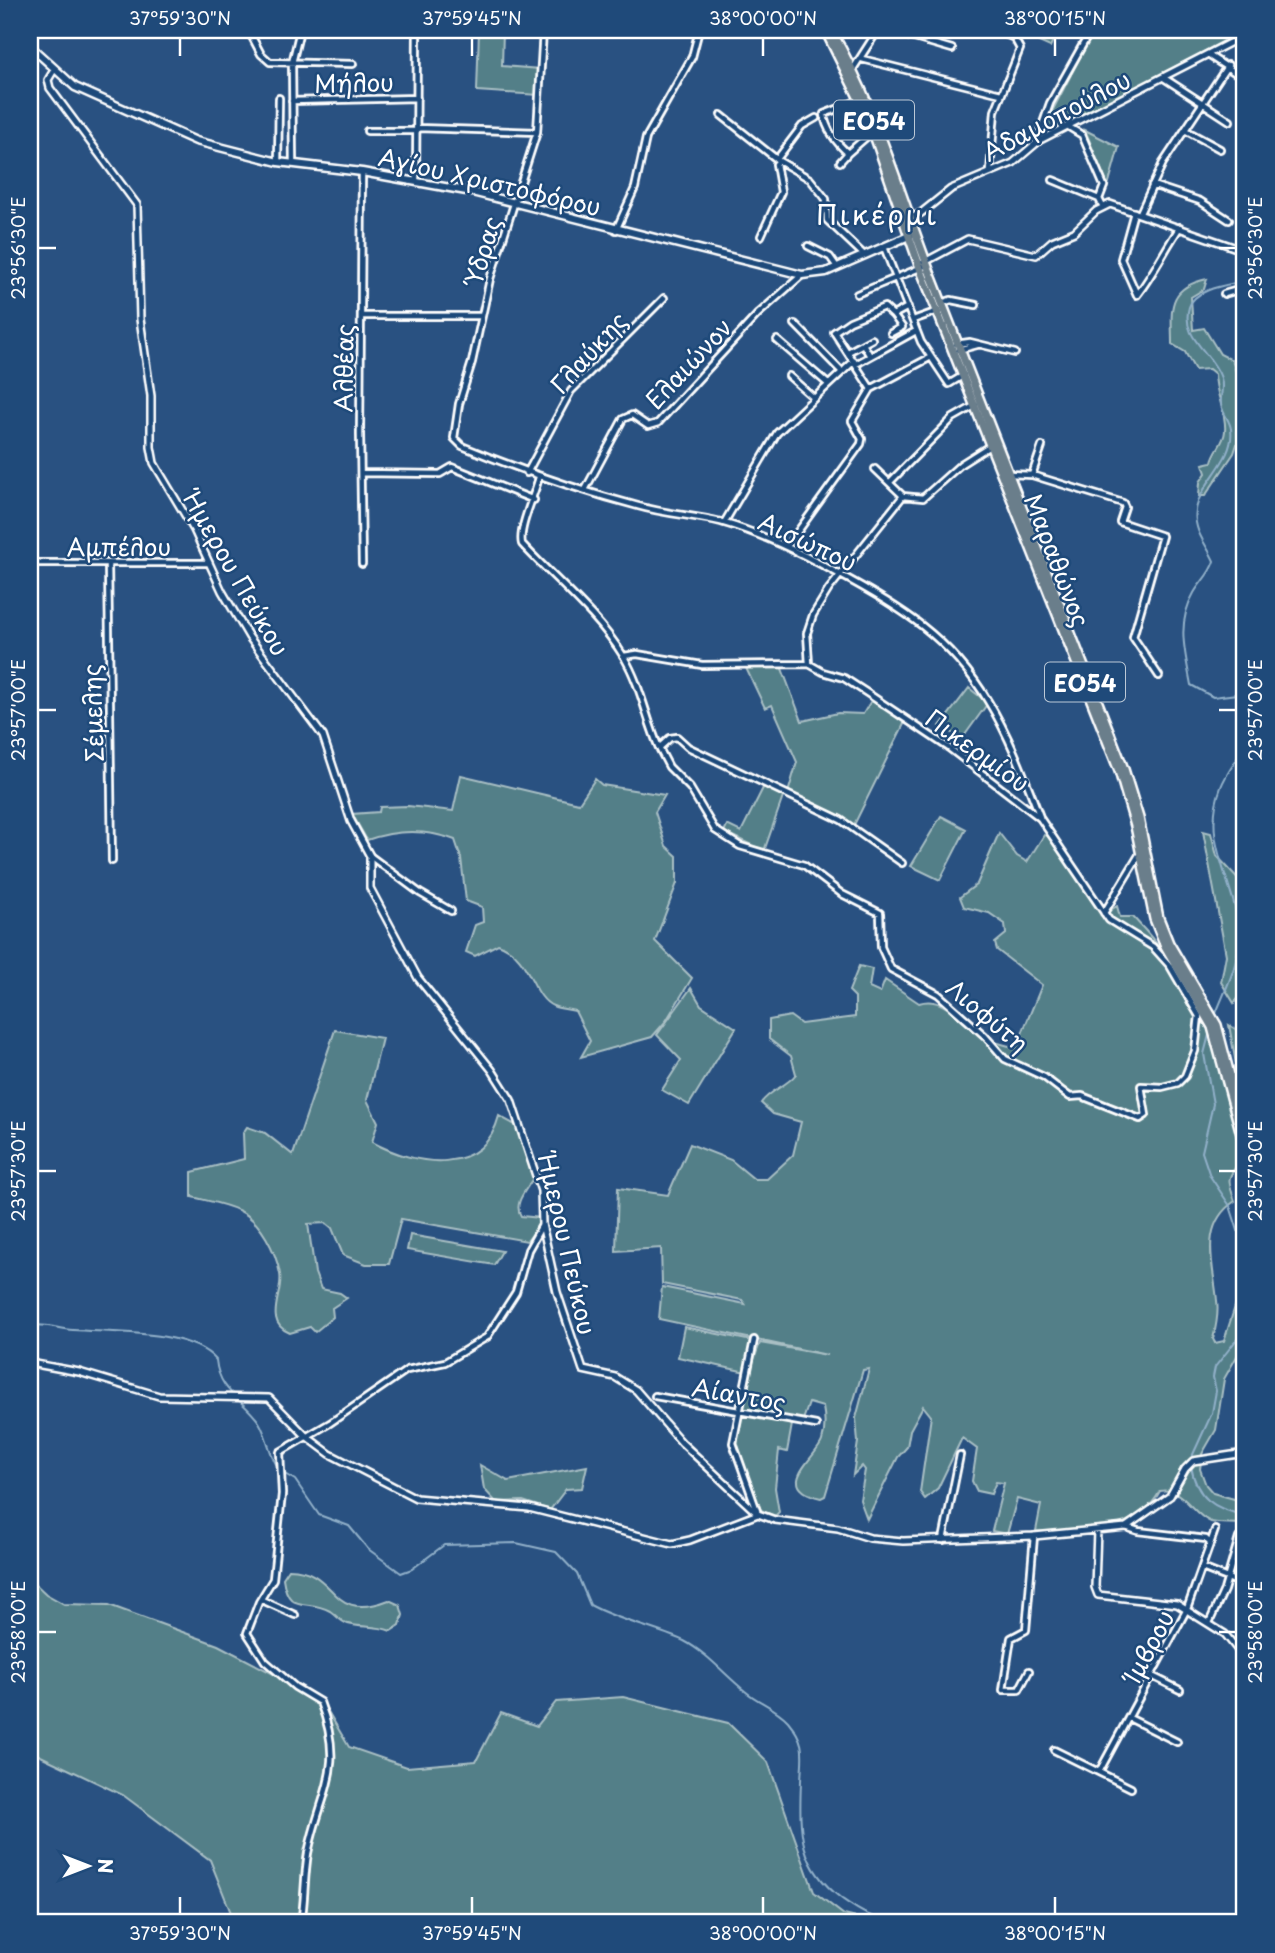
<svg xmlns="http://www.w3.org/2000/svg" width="1275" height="1953" font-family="'Playpen Sans',sans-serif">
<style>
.green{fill:#537f88;stroke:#a9bfc4;stroke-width:2}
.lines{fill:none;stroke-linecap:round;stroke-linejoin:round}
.stream{stroke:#91b0c9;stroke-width:2}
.minor-casing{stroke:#fff;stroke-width:10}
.tertiary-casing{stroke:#fff;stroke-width:10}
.secondary-casing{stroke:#fff;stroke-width:11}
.primary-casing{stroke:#fff;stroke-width:12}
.minor{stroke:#1f4a7a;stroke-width:4.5}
.tertiary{stroke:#1f4a7a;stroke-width:5}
.secondary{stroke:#1f4a7a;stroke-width:6}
.primary{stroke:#6b7e8b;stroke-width:7}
.ticks{fill:none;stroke:#fff;stroke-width:2.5}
.labels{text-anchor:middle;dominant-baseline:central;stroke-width:5;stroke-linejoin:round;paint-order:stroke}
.shield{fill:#1f4a7a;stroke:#bcc9d7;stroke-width:2}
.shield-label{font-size:23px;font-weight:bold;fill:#fff}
.street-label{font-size:24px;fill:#fff;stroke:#1f4a7a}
.quarter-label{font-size:28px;letter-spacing:2px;fill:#fff;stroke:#1f4a7a}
.neatline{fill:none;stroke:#fff;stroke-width:2.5}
.ticks-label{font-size:18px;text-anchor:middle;fill:#fff}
</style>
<rect width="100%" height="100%" fill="#295181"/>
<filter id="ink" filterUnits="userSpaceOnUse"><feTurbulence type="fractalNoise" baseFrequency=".0143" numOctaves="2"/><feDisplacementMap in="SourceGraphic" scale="14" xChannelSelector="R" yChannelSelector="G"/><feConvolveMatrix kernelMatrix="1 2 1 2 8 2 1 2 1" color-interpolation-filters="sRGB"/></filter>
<g filter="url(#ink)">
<!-- green -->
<path class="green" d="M479 30H503L502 66 540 69 539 95 477 91Z
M1045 30H1058L1050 47 1039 42Z
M1094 30H1245L1045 135 1042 131Z
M1085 130 1119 147 1108 186Z
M1207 279 1204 289 1191 297 1193 330 1204 328 1220 354 1232 360 1245 399 1237 419 1238 441 1234 453 1205 496H1199L1200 482 1206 473 1203 464 1212 462C1214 450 1224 444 1225 431 1227 413 1215 394 1215 374L1209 369 1195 370 1185 352 1172 344C1172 311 1165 288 1207 279Z
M745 666H781L802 721 838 713 863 714 872 699 905 722 854 825 788 793 797 762 772 705 765 708Z
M969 688 988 703 962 739 940 726Z
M461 775 579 803 595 779 602 785 665 795 655 812 666 846 677 856V883L655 941 692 978 666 1021 652 1037 581 1057 590 1041 575 1011C568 1009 559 1009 553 1006 531 997 532 956 498 944L475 956 466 952 475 925 483 922 482 907 466 901 461 858 455 840C426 829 395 830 367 840L352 814 379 812 380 807 408 806 453 811Z
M764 786 783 797 764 851 724 832 727 825 741 832Z
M941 816 966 829 940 880 911 866Z
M1203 831 1211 833 1217 856 1245 886V991L1234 1003 1221 982 1226 955Z
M999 833 1017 856 1027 862 1044 835 1049 836 1073 866 1102 915 1117 906 1120 917H1133C1165 951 1197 992 1212 1037 1225 1076 1230 1117 1244 1156 1229 1177 1225 1175 1235 1201 1198 1226 1214 1265 1217 1301 1219 1313 1216 1327 1213 1339L1215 1343 1224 1341 1245 1275V1342L1224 1379 1216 1430 1202 1454 1200 1469 1206 1485 1213 1493 1245 1502V1537L1240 1524C1232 1523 1219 1524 1211 1522 1191 1514 1184 1487 1160 1491 1138 1534 1078 1533 1036 1531L1041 1505 1017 1499 1007 1534 992 1531 1004 1483 996 1482 991 1494 977 1491 972 1481 977 1449 962 1438 938 1488 925 1499 920 1492 931 1416 923 1406 910 1430 907 1447 898 1457 867 1519 860 1500 865 1470 862 1466 853 1475 858 1442 856 1418 869 1369 863 1370 825 1496 821 1498C771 1487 817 1457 822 1441 825 1431 825 1417 823 1407L809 1403 803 1420 793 1419 787 1452 779 1450 775 1488 779 1512 775 1516 761 1510C753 1493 743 1473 739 1455 733 1427 750 1369 760 1343L827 1355 659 1319 662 1287 745 1304 742 1300 662 1284 661 1248 616 1251 618 1188 668 1195 690 1144 731 1160 754 1179H767L793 1155 801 1122 773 1114 761 1103C771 1089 786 1087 796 1074L791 1056 769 1039V1020L790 1016 801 1024 855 1017V997L849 991 859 966 872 969 869 988 880 993 885 980 919 1003C944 995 960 1021 979 1035 989 1042 1004 1044 1016 1048L1042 985 997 950 995 943 1006 934 1005 924 989 913 964 907 960 897 977 884Z
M691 988 701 1005 736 1028 689 1105 662 1090 681 1060 657 1035Z
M1229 1025 1245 1035V1114Z
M335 1030 382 1038 367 1100 378 1122 372 1142C416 1166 483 1177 499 1116L519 1127 535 1174C529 1188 512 1202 521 1216L541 1218 540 1224 527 1241 401 1219 389 1264H366L343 1255 332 1228 326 1223 308 1224 315 1273 321 1289 340 1293 347 1298 332 1308 333 1317 315 1332 310 1327 290 1333C262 1322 284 1293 280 1274 276 1252 261 1221 240 1211 226 1204 208 1201 192 1197V1172L244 1159 243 1133 247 1127 265 1133 293 1155Z
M410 1235 502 1251 494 1265 407 1250Z
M684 1327 752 1341 746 1372 678 1357Z
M480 1465 508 1481 587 1466 582 1488 566 1489 550 1510 523 1501 496 1502 484 1489Z
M289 1569C340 1570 327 1624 389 1600L400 1605 403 1615 400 1625 391 1631C375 1625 361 1628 348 1624 341 1622 336 1615 330 1611 306 1598 288 1615 283 1578Z
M30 1579 46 1594 64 1604 109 1605 218 1645 320 1698 349 1747 407 1767 476 1761 501 1713 537 1726 556 1702 623 1697 728 1723 768 1762 814 1892 844 1915 878 1923H235L210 1860 123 1795 30 1751Z"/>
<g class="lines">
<!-- stream -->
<path class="stream" d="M1245 281C1229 285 1195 288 1189 307 1180 338 1213 353 1221 378 1224 388 1220 395 1221 404 1222 413 1230 420 1231 429 1236 466 1186 489 1197 527 1200 539 1209 549 1214 561 1210 574 1201 581 1194 593 1176 624 1185 652 1191 685L1213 697 1245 693
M1215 1016C1224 992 1239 965 1239 939 1239 884 1199 845 1221 787 1226 773 1238 759 1245 745
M1210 1031 1204 1054 1213 1104 1202 1152 1210 1176 1230 1206 1245 1252
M30 1326C46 1323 57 1329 73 1330 111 1333 190 1329 216 1360 219 1392 243 1399 259 1422 268 1437 269 1455 279 1469
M1190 1461 1212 1413 1216 1391 1213 1377 1215 1367 1245 1329
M1191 1466C1196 1497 1214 1510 1245 1515
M283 1473 295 1480 319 1515 349 1526 368 1549 401 1573 412 1569 444 1545 516 1543 556 1552 577 1574 590 1605C619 1621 653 1627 684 1641 707 1653 725 1675 745 1691 759 1703 775 1707 788 1721 807 1744 802 1754 801 1781 799 1833 799 1866 842 1899 852 1906 863 1914 874 1917 885 1920 895 1920 906 1923"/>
<defs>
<path id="minor" d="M543 30 537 132 490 279 472 362 459 404 454 438 462 446C520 470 577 490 638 506 665 514 693 515 721 522 763 534 799 552 837 573 899 606 951 638 988 701 1010 737 1025 778 1040 817
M887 30 952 49
M251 35 261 54 270 62 353 64
M1014 38 1017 30
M927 42 931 30
M1208 55 1245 79
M862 59 1001 94
M853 69 878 30
M1164 78 1230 121
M860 100 824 114C825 128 837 144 848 153L872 132
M292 101 417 98
M721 115 779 161 810 179 826 199 827 220 864 255
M1069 127 1082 135 1104 186 1099 199 1103 207
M418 128 537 132
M1185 130 1220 149
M367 131H417
M1036 143 1050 103 1091 30
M777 159 802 126 816 118
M278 162 279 98
M840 162 848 153
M293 164 292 63 300 30
M990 171 995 111 1020 49 1014 38 996 30
M362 172 360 434 362 564
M416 180 417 30
M1053 180 1099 199
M1152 185 1200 201 1229 220
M1134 212 1121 259 1137 295C1154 273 1165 249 1180 227
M1140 213 1163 163 1228 65
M616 230 635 188 646 138 692 57 699 30
M761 236 781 192 776 164 779 161
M808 246 830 257 837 267
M884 247 921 342 949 384 964 375
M857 294 927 265
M1224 294 1245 288
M942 303 951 300 976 305
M361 316H482
M913 320 938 311
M795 324 842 372
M891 333 902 327 893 315
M777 340 828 384
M863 344 870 356
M956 344 970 342 1015 353
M958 350 977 345
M848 352 872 339
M856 364 916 331
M789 376 814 398
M871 389 834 332 850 321 884 307 893 315 908 307
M871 389 931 357
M875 469 903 496
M361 473 440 474 452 467 534 500
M527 473 571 391 664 298
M1009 474 1032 475 1123 503 1125 507 1120 522 1162 536 1133 637 1159 676
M1032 475 1042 446
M539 477C535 494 518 529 522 544 556 581 597 613 624 657 641 686 646 718 659 748L670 738 677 737 688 747 841 820 902 863
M890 482 953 418 976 405
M585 490 623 419 632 415 648 426 658 423 758 314 802 275
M903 496 923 498 961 464 991 445
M724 523 777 433 854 361
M788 545 861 444 862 439 852 421 871 389
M30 563H209
M108 563 112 861
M624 656 637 654 702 665 809 664 823 672 844 678 867 693 949 748 1040 818 1109 920 1153 947 1170 966 1199 1016 1195 1051 1185 1076 1178 1083 1162 1087 1141 1086 1146 1115 1140 1119 1082 1096 1070 1097 1044 1077 1005 1059 985 1036 938 994 891 969 881 947 880 913 842 894 804 865 740 846 715 830 690 788 669 767 659 748
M809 664 807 633 813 615 829 589 903 496
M370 856 420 893 451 911
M1104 913 1139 855
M754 1340 733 1443 757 1511
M655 1396 816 1425
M1126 1527 1138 1531 1206 1539 1209 1542
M943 1540 960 1455
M1202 1568 1245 1585
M262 1600 295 1615
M1209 1623 1224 1590 1239 1538
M1029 1671 1019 1690H1003L1011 1638 1026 1630 1034 1536
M1152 1676 1180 1690
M1129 1718 1177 1742
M1054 1750 1131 1788
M1099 1772 1187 1609 1215 1530
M301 1923C305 1900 304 1877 308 1853 321 1790 346 1769 320 1702L295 1687 265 1661 247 1633 259 1602 273 1579 282 1494 280 1452 330 1423 407 1370 445 1362 487 1337 516 1292 528 1250 542 1225"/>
<path id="tertiary" d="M54 70 48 80 50 88 137 205 140 319 151 396V447L154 463 194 530 222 591 249 637 323 736 351 821 370 856V888L418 978 492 1070 511 1100 541 1191 542 1224 557 1292 583 1370 615 1377 636 1390 682 1443 758 1514 775 1520 838 1528 870 1538 903 1541 1034 1536 1126 1527 1170 1496 1185 1469 1193 1461 1245 1453
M909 219 921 213 951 189 1013 163 1040 140 1245 35
M919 265 968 239 1036 255 1052 241 1074 232 1096 211 1110 204 1245 251
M30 1363 79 1372 159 1396 269 1398 306 1436 330 1454 416 1498 529 1508 672 1544 690 1540 758 1514
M1097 1530 1095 1587 1098 1595 1177 1604 1225 1634 1245 1659"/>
<path id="secondary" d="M30 46 75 87 196 141 278 162 362 172 472 192 802 275 826 272 911 235"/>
<path id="primary" d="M825 30 867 115 920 268 1119 771 1135 826 1154 919 1165 946 1212 1027 1245 1149
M831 30C877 108 900 196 933 280 996 443 1060 606 1124 769L1139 818 1159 918 1169 943 1217 1025 1245 1133"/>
</defs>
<!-- minor casing -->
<use href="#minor" class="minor-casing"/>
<!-- tertiary casing -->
<use href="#tertiary" class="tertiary-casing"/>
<!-- secondary casing -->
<use href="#secondary" class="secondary-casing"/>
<!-- primary casing -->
<use href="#primary" class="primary-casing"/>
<!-- minor -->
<use href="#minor" class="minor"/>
<!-- tertiary -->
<use href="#tertiary" class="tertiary"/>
<!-- secondary -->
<use href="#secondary" class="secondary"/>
<!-- primary -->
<use href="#primary" class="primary"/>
</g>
</g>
<!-- ticks -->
<path class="ticks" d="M180 38V56M472 38V56M763 38V56M1055 38V56M38 248H56M1219 248H1236M38 710H56M1219 710H1236M38 1171H56M1219 1171H1236M38 1632H56M1219 1632H1236M180 1897V1914M472 1897V1914M763 1897V1914M1055 1897V1914"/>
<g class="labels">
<!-- shield labels -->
<g class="shield">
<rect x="834" y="100.5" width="80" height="39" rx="5"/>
<rect x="1045" y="662.5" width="80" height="39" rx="5"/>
</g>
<g class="shield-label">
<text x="874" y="120">ΕΟ54</text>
<text x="1085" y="682">ΕΟ54</text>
</g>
<!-- street labels -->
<g class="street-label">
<text transform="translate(354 82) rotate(-1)">Μήλου</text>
<text transform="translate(1056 115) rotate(-28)">Αδαμοπούλου</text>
<text transform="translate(490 181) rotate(13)">Αγίου Χριστοφόρου</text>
<text transform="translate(482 250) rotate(-73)">Ύδρας</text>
<text transform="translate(588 352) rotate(-48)">Γλαύκης</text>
<text transform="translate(688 363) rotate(-47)">Ελαιώνον</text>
<text transform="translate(343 368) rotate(-89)">Αλθέας</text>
<text transform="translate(808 541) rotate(25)">Αισώπου</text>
<text x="119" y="546">Αμπέλου</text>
<text transform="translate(1058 560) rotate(69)">Μαραθώνος</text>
<text transform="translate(237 573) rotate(60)">Ήμερου Πεύκου</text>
<text transform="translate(92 713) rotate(-92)">Σέμελης</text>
<text transform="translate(978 750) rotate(36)">Πικερμίου</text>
<text transform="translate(988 1015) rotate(40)">Λιοφύτη</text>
<text transform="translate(568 1244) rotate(77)">Ήμερου Πεύκου</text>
<text transform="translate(739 1394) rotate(10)">Αίαντος</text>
<text transform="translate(1148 1646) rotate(-62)">Ίμβρου</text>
</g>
<!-- quarter labels -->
<g class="quarter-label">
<text x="877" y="213">Πικέρμι</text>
</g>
</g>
<!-- margin -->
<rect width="1275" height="1953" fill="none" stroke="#1f4a7a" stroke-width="77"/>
<!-- north arrow -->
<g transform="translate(88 1866) rotate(90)" stroke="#1f4a7a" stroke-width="5" paint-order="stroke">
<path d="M0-5L12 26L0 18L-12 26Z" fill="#ffffff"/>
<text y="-10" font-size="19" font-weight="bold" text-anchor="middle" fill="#ffffff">N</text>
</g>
<rect x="38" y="38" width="1198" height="1876" class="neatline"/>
<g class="ticks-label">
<text x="180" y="25">37°59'30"N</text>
<text x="472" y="25">37°59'45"N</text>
<text x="763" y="25">38°00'00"N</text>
<text x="1055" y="25">38°00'15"N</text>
<text transform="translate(1256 248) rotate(-90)" y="6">23°56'30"E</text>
<text transform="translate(19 248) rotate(-90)" y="6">23°56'30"E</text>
<text transform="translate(19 710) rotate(-90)" y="6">23°57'00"E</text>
<text transform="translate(1256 710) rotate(-90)" y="6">23°57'00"E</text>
<text transform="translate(19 1171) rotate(-90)" y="6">23°57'30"E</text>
<text transform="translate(1256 1171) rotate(-90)" y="6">23°57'30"E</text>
<text transform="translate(19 1632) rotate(-90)" y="6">23°58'00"E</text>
<text transform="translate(1256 1632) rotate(-90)" y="6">23°58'00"E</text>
<text x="180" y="1940">37°59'30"N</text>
<text x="472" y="1940">37°59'45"N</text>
<text x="763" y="1940">38°00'00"N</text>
<text x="1055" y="1940">38°00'15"N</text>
</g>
</svg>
